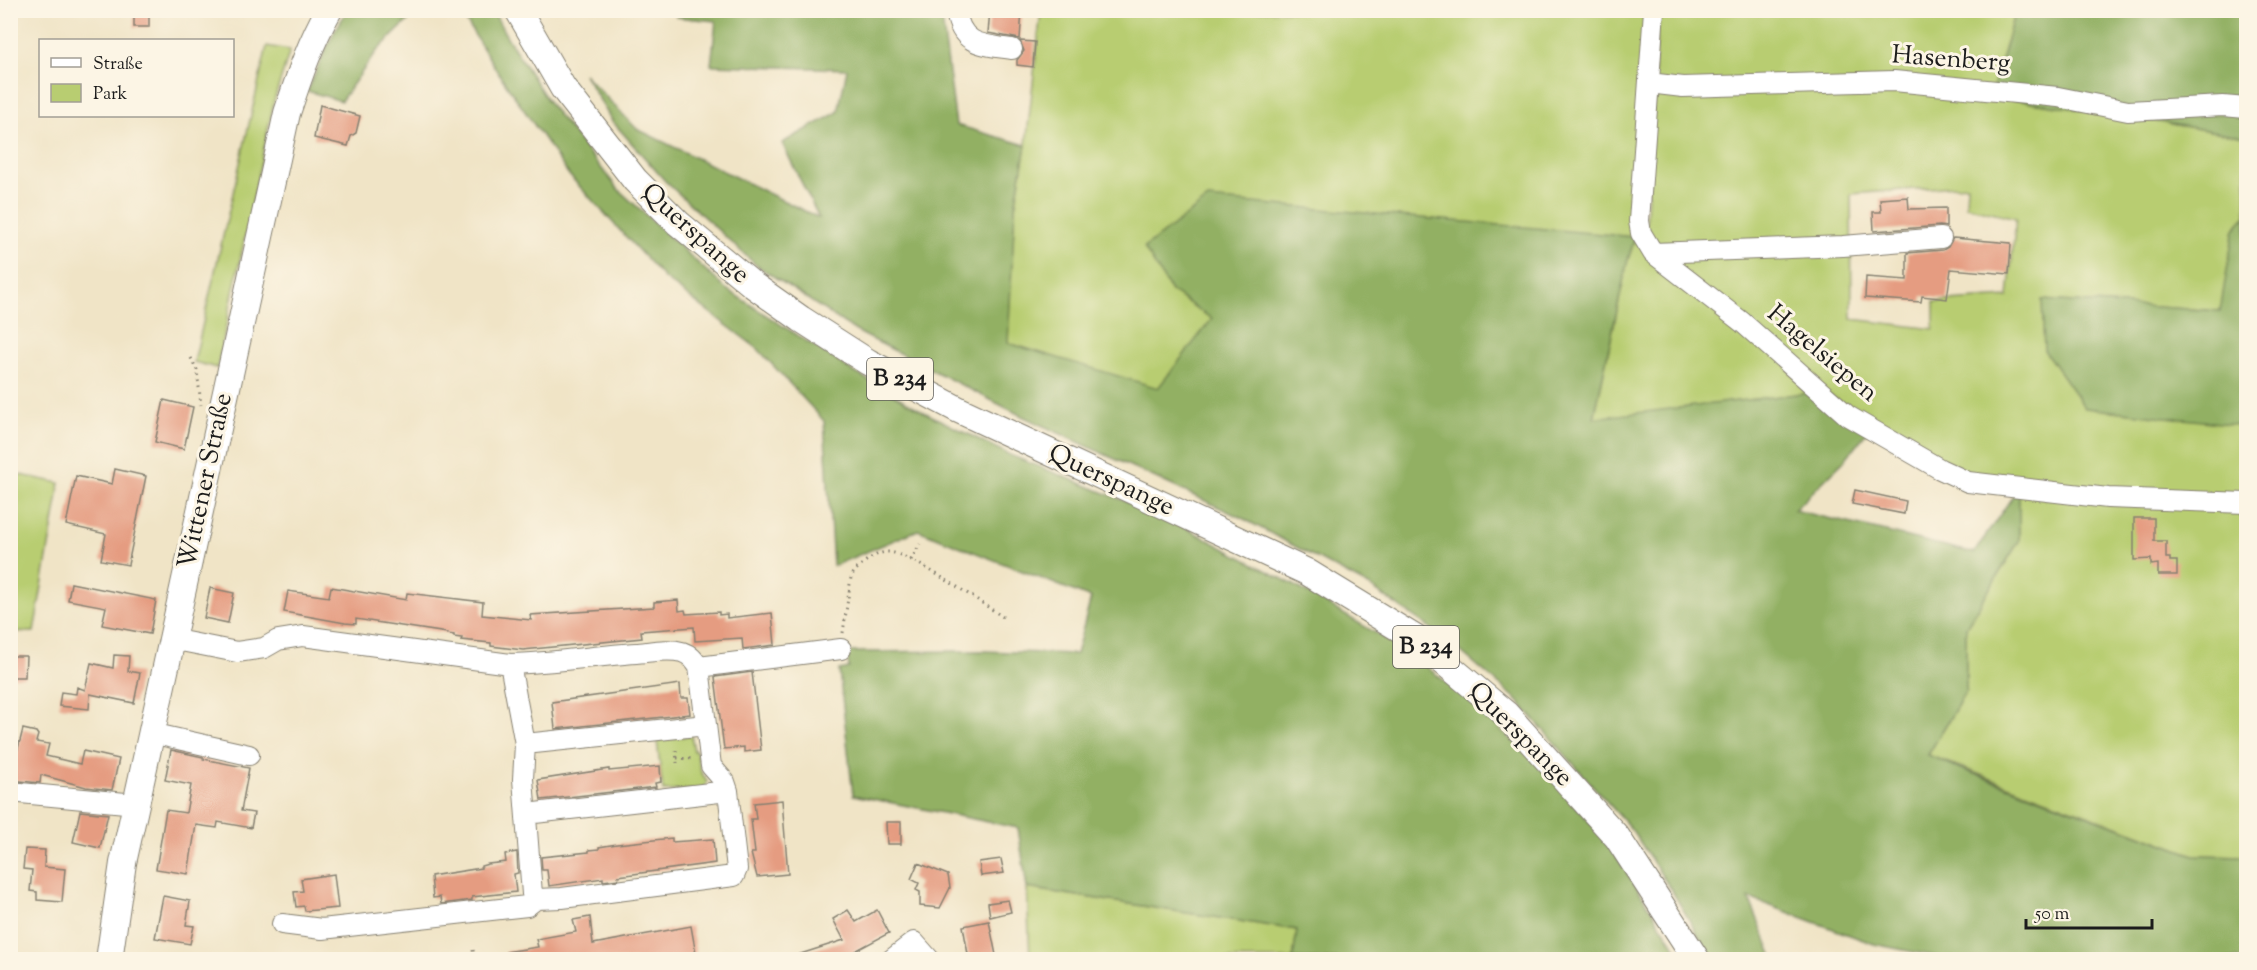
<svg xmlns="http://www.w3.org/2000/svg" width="2257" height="970" font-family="'Sorts Mill Goudy',serif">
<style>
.green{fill:#b8cd71;stroke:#6a7446;stroke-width:1.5;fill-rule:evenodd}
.forest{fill:#92b063;stroke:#576640;stroke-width:1.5}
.building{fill:#e59c81}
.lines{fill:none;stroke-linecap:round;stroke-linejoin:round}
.minor-casing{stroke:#868071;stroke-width:22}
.major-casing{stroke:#868071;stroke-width:28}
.path{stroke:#868071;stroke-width:3;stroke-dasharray:1.5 4.5;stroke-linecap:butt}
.minor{stroke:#fff;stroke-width:20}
.major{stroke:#fff;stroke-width:26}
.labels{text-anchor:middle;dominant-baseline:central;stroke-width:6;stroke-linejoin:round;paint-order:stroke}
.shield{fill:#fcf5e5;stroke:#5f5d58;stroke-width:1.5}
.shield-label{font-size:24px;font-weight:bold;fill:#1c1c1c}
.street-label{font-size:26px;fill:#1c1c1c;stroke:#fcf5e5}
</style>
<rect width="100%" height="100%" fill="#fcf5e5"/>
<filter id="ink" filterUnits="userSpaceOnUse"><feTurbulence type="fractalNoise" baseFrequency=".0167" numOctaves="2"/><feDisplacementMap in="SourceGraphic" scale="12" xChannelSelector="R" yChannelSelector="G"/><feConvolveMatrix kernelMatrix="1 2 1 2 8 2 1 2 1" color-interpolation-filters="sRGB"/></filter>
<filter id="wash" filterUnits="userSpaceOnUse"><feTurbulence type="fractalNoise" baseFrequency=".008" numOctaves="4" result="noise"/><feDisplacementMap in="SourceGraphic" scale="24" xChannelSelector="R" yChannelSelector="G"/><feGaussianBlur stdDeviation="1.35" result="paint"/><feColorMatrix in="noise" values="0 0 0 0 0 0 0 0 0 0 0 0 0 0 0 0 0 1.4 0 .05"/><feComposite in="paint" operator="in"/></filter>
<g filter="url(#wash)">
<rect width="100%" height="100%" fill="#f0e4c6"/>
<!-- green -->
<path class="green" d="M1041 11H1651L1635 237 1653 247 1646 230 1658 11H2015L1991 96 2125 116 2246 137V216L2234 229 2221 311 2042 300 2246 426V856L2194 855 1928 755 1966 691V627L2019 541 2018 481 1969 476 1822 391 1594 419 1627 263 1635 238 1171 291 1213 319 1158 389 1007 343 1015 207 1026 145ZM1967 185 1966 206 2016 218 2008 297 1934 302V329L1852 319 1851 194Z
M267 46 290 50 274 101 217 368 194 362Z
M11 473 60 483 34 632H11Z
M691 735 694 751H696L701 772 707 781 704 790 663 791 657 741Z
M1027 888 1297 930 1293 959H1030Z"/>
<!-- forest -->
<path class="forest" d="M347 11H418L377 51 341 101 307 91 334 32Z
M460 11H493L507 37 551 106 619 190 726 289 854 372 926 413 1010 455 1165 517 1294 585 1405 650 1466 698 1550 775 1610 846 1683 959H1293L1297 930 1027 888 1018 828 853 795 839 670 849 668 847 652 982 651 1076 654 1091 598 918 530 833 566 824 421 758 349 664 278 569 175 497 71Z
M677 11H941L956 125 1026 145 1015 207 1008 343 1158 388 1212 319 1171 291 1144 248 1208 199 1635 237 1627 263 1594 418 1813 392 1868 431 1843 462 1794 510 1974 553 2019 487V541L1966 627V691L1928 755 1961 769 2194 855 2246 856V959H1948L1874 944 1749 898 1774 959H1712L1672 891 1632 830 1515 698 1445 638 1369 586 1242 518 1022 416 856 331 756 265 666 182 612 121 584 74 637 129 819 218 782 143 838 112 847 69 711 65 716 21 676 17Z
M2015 11H2246V137L2125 116 1991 96Z
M2246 216V426L2085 408 2044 350 2042 300 2220 311 2234 229Z"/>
<g id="blocks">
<!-- building -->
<path class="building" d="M134 10H149V27H134Z
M990 10H1022L1020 39 988 33Z
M1020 41 1035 42 1033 67 1017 65V60L1024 51Z
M320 105 360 116 356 133 351 136 348 146 314 138Z
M1908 197 1909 209 1946 208V227L1940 226 1874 231 1873 212H1881L1880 199Z
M1953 238 2011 243 2009 274 1951 269 1947 299 1922 296 1921 302 1865 298 1866 277 1907 280V253L1943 250 1948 247Z
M164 400 193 407 184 449 155 442Z
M115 469 146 476 128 565 101 560 106 534 66 525 76 476 112 484Z
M1855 490 1906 501 1904 514 1852 504Z
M2134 518H2154V541H2166V558H2170V561H2177V575H2158V564L2151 565V559L2134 560Z
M71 583 156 600 150 634 102 625 106 607 68 600Z
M331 587 406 600 407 593 483 602 482 615 531 620 530 615 654 607V602L678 600 679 611 685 610 686 614 719 612V615L727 614V618L772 613 775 645 743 649 742 638 695 641 694 627 641 631 642 638 523 650 491 646V643L461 640 462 638 454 637V635L447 634V633L356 619V624L345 623 284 612 288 591 329 597Z
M210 588 234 593 228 623 204 618Z
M114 655 129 656 128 671 140 673 134 703 90 694 89 709 59 706 61 692 76 694 77 687 85 690 91 663 113 668Z
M12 656H26L25 677H10V659Z
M752 672 761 750 744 752V747L724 749 715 677Z
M680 684 681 698H688L690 714 555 729 552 702Z
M23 729 36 732 38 735 36 742 49 744 46 756 80 764 83 751 119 759 112 790 86 787 41 775 40 783 10 780Z
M171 750 203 757V759L249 768 241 811 254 813 251 828 218 822 217 828 196 825 188 874 156 869 166 810 186 813 191 785 165 780Z
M660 766 661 782 655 783 656 787 541 800 538 780 609 769V771Z
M782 800 788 874 757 877 751 853H755L751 819H756L754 803Z
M80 811 108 814 100 848 73 842Z
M886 822H901V844H887Z
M672 838V842L713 839 715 863 626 875 618 876 619 879 603 881V878L549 886 547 870H542L541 857 589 852V850L599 849V847L617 844Z
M25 849 45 850 44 867 65 869 62 902 37 900V892L30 891 32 870 23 869Z
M517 852 518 873 514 874 516 892 472 897V900L441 904 440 897 433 898 431 876 481 868V866L488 864 506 862 505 854Z
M1001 859 1004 873 981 876 979 862Z
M918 863 948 875 950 888 940 908 920 906V892L916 890 919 883 911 879Z
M334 874 338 908 305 911 304 906 296 907 294 892 303 891 301 879Z
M163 896 190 901 186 925 194 926 190 944 155 938Z
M1008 900 1011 912 990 917 988 903Z
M848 910 856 922 877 910 889 933 853 952 854 955 846 960H791V957L844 940 833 919Z
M590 917 593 944 691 926 696 954 668 960H507L506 952 538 947 536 939 576 932 573 920Z
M989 921 997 960H969L963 926Z"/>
</g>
</g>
<g filter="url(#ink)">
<use href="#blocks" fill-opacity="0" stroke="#868071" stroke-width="1.5"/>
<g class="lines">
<defs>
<path id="minor" d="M956 10C960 45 982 45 1012 49
M1654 10 1639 221 1641 233 1653 253 1742 322 1848 416 1940 469 1968 482 2108 498 2246 503
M1649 83 1683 87 1894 81 2058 97 2128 111 2223 106 2246 108
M1653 253 1843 246 1941 238
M171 639 237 652 264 648 278 640 303 636 510 664C552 663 594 656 636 653 650 652 668 648 682 652 691 655 694 660 699 667L711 766 725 782 728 791 737 869 734 876 562 898 536 899 532 894 523 779 525 744 510 664
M699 667 841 649
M151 733 249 755
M525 744 706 725
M10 792 136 804
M526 814 728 791
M282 924 322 929 527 906 536 899
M891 960 914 942 930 960"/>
<path id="major" d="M518 10 563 88 635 180 678 223 753 285 801 319 868 362 959 410 1307 572 1415 638 1506 714 1617 837 1697 960
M109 960 123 863 136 804 287 113C299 77 310 43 329 10"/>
</defs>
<!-- minor casing -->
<use href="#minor" class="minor-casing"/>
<!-- major casing -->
<use href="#major" class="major-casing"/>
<!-- path -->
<path class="path" d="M191 358 197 370 201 405
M911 560 920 544
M843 633 851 577C856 567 876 551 889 552 909 553 982 603 1003 617
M676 750 677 763
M677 758 693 759
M473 950 475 960"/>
<!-- minor -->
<use href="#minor" class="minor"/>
<!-- major -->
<use href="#major" class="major"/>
</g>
</g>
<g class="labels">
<!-- shield labels -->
<g class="shield">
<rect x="867" y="358" width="66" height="42" rx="4.5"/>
<rect x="1393" y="626" width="66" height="42" rx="4.5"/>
</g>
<g class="shield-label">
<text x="900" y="379">B 234</text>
<text x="1426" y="647">B 234</text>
</g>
<!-- street labels -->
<g class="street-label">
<text transform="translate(1951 60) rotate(4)">Hasenberg</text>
<text transform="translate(695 234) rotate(42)">Querspange</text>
<text transform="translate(1822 354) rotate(40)">Hagelsiepen</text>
<text transform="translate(206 481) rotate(-78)">Wittener Straße</text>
<text transform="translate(1111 481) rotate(25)">Querspange</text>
<text transform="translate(1520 735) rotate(45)">Querspange</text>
</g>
</g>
<!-- margin -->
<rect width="2257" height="970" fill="none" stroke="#fcf5e5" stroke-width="36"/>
<!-- legend -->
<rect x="39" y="39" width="195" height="78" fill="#fcf5e5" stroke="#a29e95" stroke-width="1.5"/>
<rect x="51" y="58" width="30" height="9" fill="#ffffff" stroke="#a29e95" stroke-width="1.5"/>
<text x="93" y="69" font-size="18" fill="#1c1c1c">Straße</text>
<rect x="51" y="84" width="30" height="18" fill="#b8cd71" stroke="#a29e95" stroke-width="1.5"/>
<text x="93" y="99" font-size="18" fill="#1c1c1c">Park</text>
<!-- scale -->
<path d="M2026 919v9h126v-9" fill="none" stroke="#1c1c1c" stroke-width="3"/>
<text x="2035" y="919" font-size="18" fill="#1c1c1c" stroke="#fcf5e5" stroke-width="4.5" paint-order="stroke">50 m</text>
</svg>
